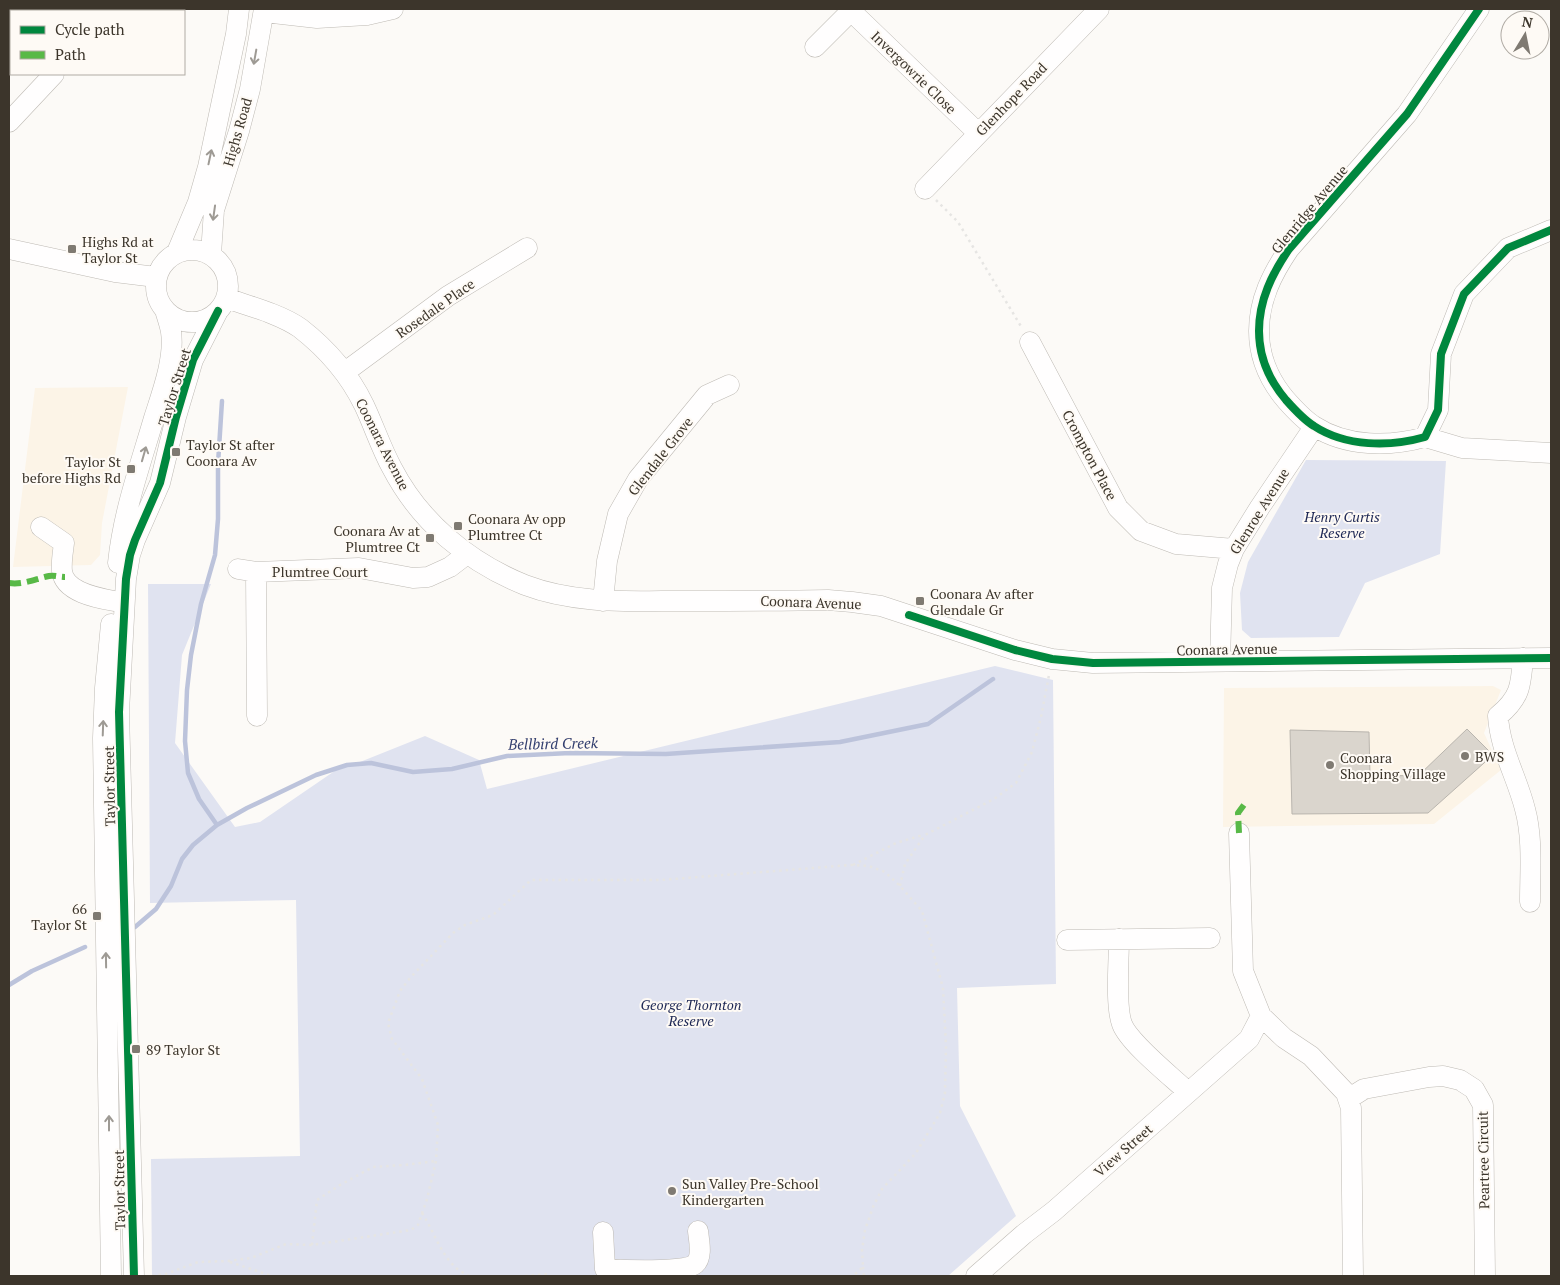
<svg xmlns="http://www.w3.org/2000/svg" width="1560" height="1285" font-family="'PT Serif',serif">
<style>
.built{fill:#fcf4e7}
.green{fill:#e0e3f0}
.lines{fill:none;stroke-linecap:round;stroke-linejoin:round}
.stream{stroke:#bcc3db;stroke-width:4.5}
.building{fill:#dad5cd;stroke:#b9b5ae}
.minor-casing{stroke:#bebab4;stroke-width:21}
.path{stroke:#e6e5e3;stroke-width:2.5;stroke-dasharray:2.5 4;stroke-linecap:butt}
.minor{stroke:#fffefe;stroke-width:20}
.quiet{stroke:#58b947;stroke-width:6;stroke-dasharray:12 6;stroke-linecap:butt}
.cycleway-casing{stroke:#fefaf5;stroke-width:11}
.cycleway{stroke:#00873e;stroke-width:8}
.oneway{stroke:#9e9a94}
.poi-dot{fill:#7f7a72;stroke:#fefaf5;stroke-width:2}
.labels{text-anchor:middle;dominant-baseline:central;stroke-width:4;stroke-linejoin:round;paint-order:stroke}
.street-label{font-size:14px;fill:#3c352b;stroke:#fefaf5}
.poi-label{font-size:14px;fill:#3c352b;stroke:#fefaf5;text-anchor:start}
.park-label{font-size:14px;font-style:italic;fill:#1d2754;stroke:#fefaf5}
.water-label{font-size:15px;font-style:italic;fill:#344070;stroke:#fefaf5}
</style>
<rect width="100%" height="100%" fill="#fcfaf7"/>
<!-- built -->
<path class="built" d="M128 387 102 523 100 555 91 565 13 567 35 388Z
M1493 686 1501 690 1484 733 1501 770 1434 824 1223 827 1224 688Z"/>
<!-- green -->
<path class="green" d="M1306 460 1446 461 1440 554 1365 583 1339 637 1251 638 1242 630 1240 593 1248 562Z
M148 584H211L182 655 175 743 235 827 260 822 339 768 360 762 425 736 479 760 487 789 995 666 1053 680 1056 984 957 988 960 1106 1016 1216 948 1276H152L151 1159 300 1156 296 900 150 903Z"/>
<g class="lines">
<!-- stream -->
<path class="stream" d="M217 825 199 799 188 773 185 741 187 690 191 655 201 604 215 555 218 519V464L222 401
M135 927 156 909 171 886 182 859 193 845 217 825 247 808 316 775 347 765 371 763 413 772 452 769 507 756 570 753 666 754 840 742 928 724 993 679
M9 985 32 971 85 947"/>
</g>
<!-- building -->
<path class="building" d="M1467 729 1493 755 1428 813 1292 814 1290 730 1369 732 1370 775 1418 776Z"/>
<g class="lines">
<defs>
<path id="minor" d="M1479 9 1407 114 1289 249C1272 274 1259 300 1259 331 1259 357 1269 380 1286 400 1294 409 1304 420 1314 426 1346 447 1390 447 1425 437L1438 410 1441 354 1464 294 1508 248 1551 230
M113 11 116 9
M851 11 978 133
M264 12 317 18 367 15 393 9
M815 47 853 9
M9 122 54 74
M925 189 1099 9
M9 249 115 272 156 277
M156 286a36 36 0 1 1 72 0a36 36 0 1 1-72 0Z
M177 252 198 202 208 167 236 34 239 9
M211 254 214 210 239 131 250 89 264 9
M226 298C249 306 280 314 300 328 327 349 349 374 364 405 374 426 381 448 392 468 420 522 468 562 525 585 575 604 628 601 681 601 730 601 779 601 828 600L852 602 881 606 1015 650 1052 659 1093 663 1551 658
M1030 342 1118 508 1141 531 1176 544 1234 549
M345 372 448 296 527 248
M1425 437 1462 448 1551 453
M41 527 64 543C63 552 61 562 62 571 64 592 97 598 114 601
M118 563C123 513 140 466 154 418 162 393 175 358 171 332 170 325 167 317 165 310
M238 569 256 572 359 568 413 578 428 577 450 567 467 554
M256 572 257 716
M603 601 607 561 618 514 638 479 707 395 729 385
M1523 658C1521 686 1520 698 1498 716 1500 750 1517 777 1525 809 1533 838 1530 872 1530 902
M1220 662 1222 588 1228 564 1234 549 1260 507 1314 427
M1239 833 1243 971 1261 1016 1284 1038 1311 1056 1346 1093 1351 1108 1353 1276
M1119 939C1119 961 1115 1005 1122 1024 1129 1043 1172 1077 1188 1092
M1067 940 1210 938
M1348 1099 1364 1089 1429 1077 1443 1076 1460 1080 1474 1089 1483 1105 1485 1276
M603 1232 605 1269C621 1270 685 1273 695 1264 703 1257 699 1241 698 1231
M111 1276 103 738 105 688 111 624
M134 1276 119 712 126 579 130 555 135 540 160 483 176 417 193 360 218 311
M976 1276 1024 1234 1054 1211 1249 1039 1261 1016"/>
</defs>
<!-- minor casing -->
<use href="#minor" class="minor-casing"/>
<!-- path -->
<path class="path" d="M936 200 958 222 1022 328
M853 865 896 843 923 835
M900 886 905 864 925 835 994 799 1016 783 1032 752 1041 717 1049 675
M422 1213C433 1230 439 1250 453 1265 457 1270 464 1273 469 1276
M312 1245 317 1200 340 1185 373 1167 405 1165 436 1161
M230 1262 272 1276
M863 1267 864 1276
M152 1276 166 1274 198 1262 228 1261 251 1258 286 1244 312 1245 411 1230 418 1225 427 1199 436 1161 438 1125 422 1079 392 1039 388 1023 400 991 410 978 453 933 465 925 493 915 531 880H661L851 865 869 866 885 872 900 886 922 911 943 988 946 1046 945 1093 940 1113 916 1153 882 1189 873 1207 865 1230 862 1250 863 1267 853 1276
M525 1276 549 1274"/>
<!-- minor -->
<use href="#minor" class="minor"/>
<!-- quiet -->
<path class="quiet" d="M9 583C23 585 35 579 49 576 54 575 59 577 65 577
M1239 833 1238 813 1246 802"/>
<defs>
<path id="cycleway" d="M1479 9 1407 114 1289 249C1272 274 1259 300 1259 331 1259 357 1269 380 1286 400 1294 409 1304 420 1314 426 1346 447 1390 447 1425 437L1438 410 1441 354 1464 294 1508 248 1551 230
M909 615 1015 650 1052 659 1093 663 1551 658
M134 1276 119 712 126 579 130 555 135 540 160 483 176 417 193 360 218 311"/>
</defs>
<!-- cycleway casing -->
<use href="#cycleway" class="cycleway-casing"/>
<!-- cycleway -->
<use href="#cycleway" class="cycleway"/>
</g>
<!-- one-way arrows -->
<defs><path id="oneway-shaft" d="M-6 0H5M1.5-3L5.5 0L1.5 3" fill="none" stroke-width="1.6" stroke-linecap="round" stroke-linejoin="round" transform="scale(1.25)"/></defs>
<g class="oneway">
<use href="#oneway-shaft" transform="translate(255 57) rotate(100)"/>
<use href="#oneway-shaft" transform="translate(210 157) rotate(-78)"/>
<use href="#oneway-shaft" transform="translate(214 213) rotate(98)"/>
<use href="#oneway-shaft" transform="translate(144 454) rotate(-74)"/>
<use href="#oneway-shaft" transform="translate(103 728) rotate(-88)"/>
<use href="#oneway-shaft" transform="translate(106 960) rotate(-91)"/>
<use href="#oneway-shaft" transform="translate(109 1123) rotate(-90)"/>
</g>
<!-- markers -->
<g class="poi-dot">
<rect x="67" y="244" width="10" height="10" rx="2.5"/>
<rect x="171" y="447" width="10" height="10" rx="2.5"/>
<rect x="126" y="464" width="10" height="10" rx="2.5"/>
<rect x="453" y="521" width="10" height="10" rx="2.5"/>
<rect x="425" y="533" width="10" height="10" rx="2.5"/>
<rect x="915" y="596" width="10" height="10" rx="2.5"/>
<circle cx="1465" cy="756" r="5"/>
<circle cx="1330" cy="765" r="5"/>
<rect x="92" y="911" width="10" height="10" rx="2.5"/>
<rect x="131" y="1044" width="10" height="10" rx="2.5"/>
<circle cx="672" cy="1191" r="5"/>
</g>
<g class="labels">
<!-- street labels -->
<g class="street-label">
<text transform="translate(914 72) rotate(44)">Invergowrie Close</text>
<text transform="translate(1011 99) rotate(-46)">Glenhope Road</text>
<text transform="translate(237 132) rotate(-74)">Highs Road</text>
<text transform="translate(1309 209) rotate(-50)">Glenridge Avenue</text>
<text transform="translate(435 308) rotate(-35)">Rosedale Place</text>
<text transform="translate(174 387) rotate(-73)">Taylor Street</text>
<text transform="translate(383 444) rotate(63)">Coonara Avenue</text>
<text transform="translate(1090 455) rotate(62)">Crompton Place</text>
<text transform="translate(660 456) rotate(-52)">Glendale Grove</text>
<text transform="translate(1259 511) rotate(-58)">Glenroe Avenue</text>
<text x="320" y="571">Plumtree Court</text>
<text transform="translate(811 602) rotate(2)">Coonara Avenue</text>
<text transform="translate(1227 649) rotate(-1)">Coonara Avenue</text>
<text transform="translate(109 786) rotate(-91)">Taylor Street</text>
<text transform="translate(1123 1150) rotate(-41)">View Street</text>
<text transform="translate(1483 1160) rotate(-91)">Peartree Circuit</text>
<text transform="translate(119 1190) rotate(-91)">Taylor Street</text>
</g>
<!-- poi labels -->
<g class="poi-label">
<text x="82" y="241">Highs Rd at<tspan x="82" dy="16">Taylor St</tspan></text>
<text x="186" y="444">Taylor St after<tspan x="186" dy="16">Coonara Av</tspan></text>
<text x="121" y="461" text-anchor="end">Taylor St<tspan x="121" dy="16">before Highs Rd</tspan></text>
<text x="468" y="518">Coonara Av opp<tspan x="468" dy="16">Plumtree Ct</tspan></text>
<text x="420" y="530" text-anchor="end">Coonara Av at<tspan x="420" dy="16">Plumtree Ct</tspan></text>
<text x="930" y="593">Coonara Av after<tspan x="930" dy="16">Glendale Gr</tspan></text>
<text x="1475" y="756">BWS</text>
<text x="1340" y="757">Coonara<tspan x="1340" dy="16">Shopping Village</tspan></text>
<text x="87" y="908" text-anchor="end">66<tspan x="87" dy="16">Taylor St</tspan></text>
<text x="146" y="1049">89 Taylor St</text>
<text x="682" y="1183">Sun Valley Pre-School<tspan x="682" dy="16">Kindergarten</tspan></text>
</g>
<!-- park labels -->
<g class="park-label">
<text x="1342" y="516">Henry Curtis<tspan x="1342" dy="16">Reserve</tspan></text>
<text x="691" y="1004">George Thornton<tspan x="691" dy="16">Reserve</tspan></text>
</g>
<!-- water labels -->
<g class="water-label">
<text transform="translate(553 743) rotate(-1)">Bellbird Creek</text>
</g>
</g>
<!-- border -->
<rect width="1560" height="1285" fill="none" stroke="#3c352b" stroke-width="20"/>
<!-- legend -->
<rect x="10" y="10" width="175" height="65" fill="#fefaf5" stroke="#b0aba4"/>
<rect x="20" y="26" width="25" height="8" fill="#00873e" stroke="#b0aba4"/>
<text x="55" y="35" font-size="15" fill="#3c352b">Cycle path</text>
<rect x="20" y="51" width="25" height="8" fill="#58b947" stroke="#b0aba4"/>
<text x="55" y="60" font-size="15" fill="#3c352b">Path</text>
<!-- north arrow -->
<g transform="translate(1525 35) rotate(10)"><circle r="24" fill="#fefaf5" stroke="#b0aba4"/>
<path d="M0-4L9 19L0 12L-9 19Z" fill="#7f7a72"/>
<text y="-8" font-size="14" font-weight="bold" text-anchor="middle" fill="#3c352b">N</text>
</g>
</svg>
